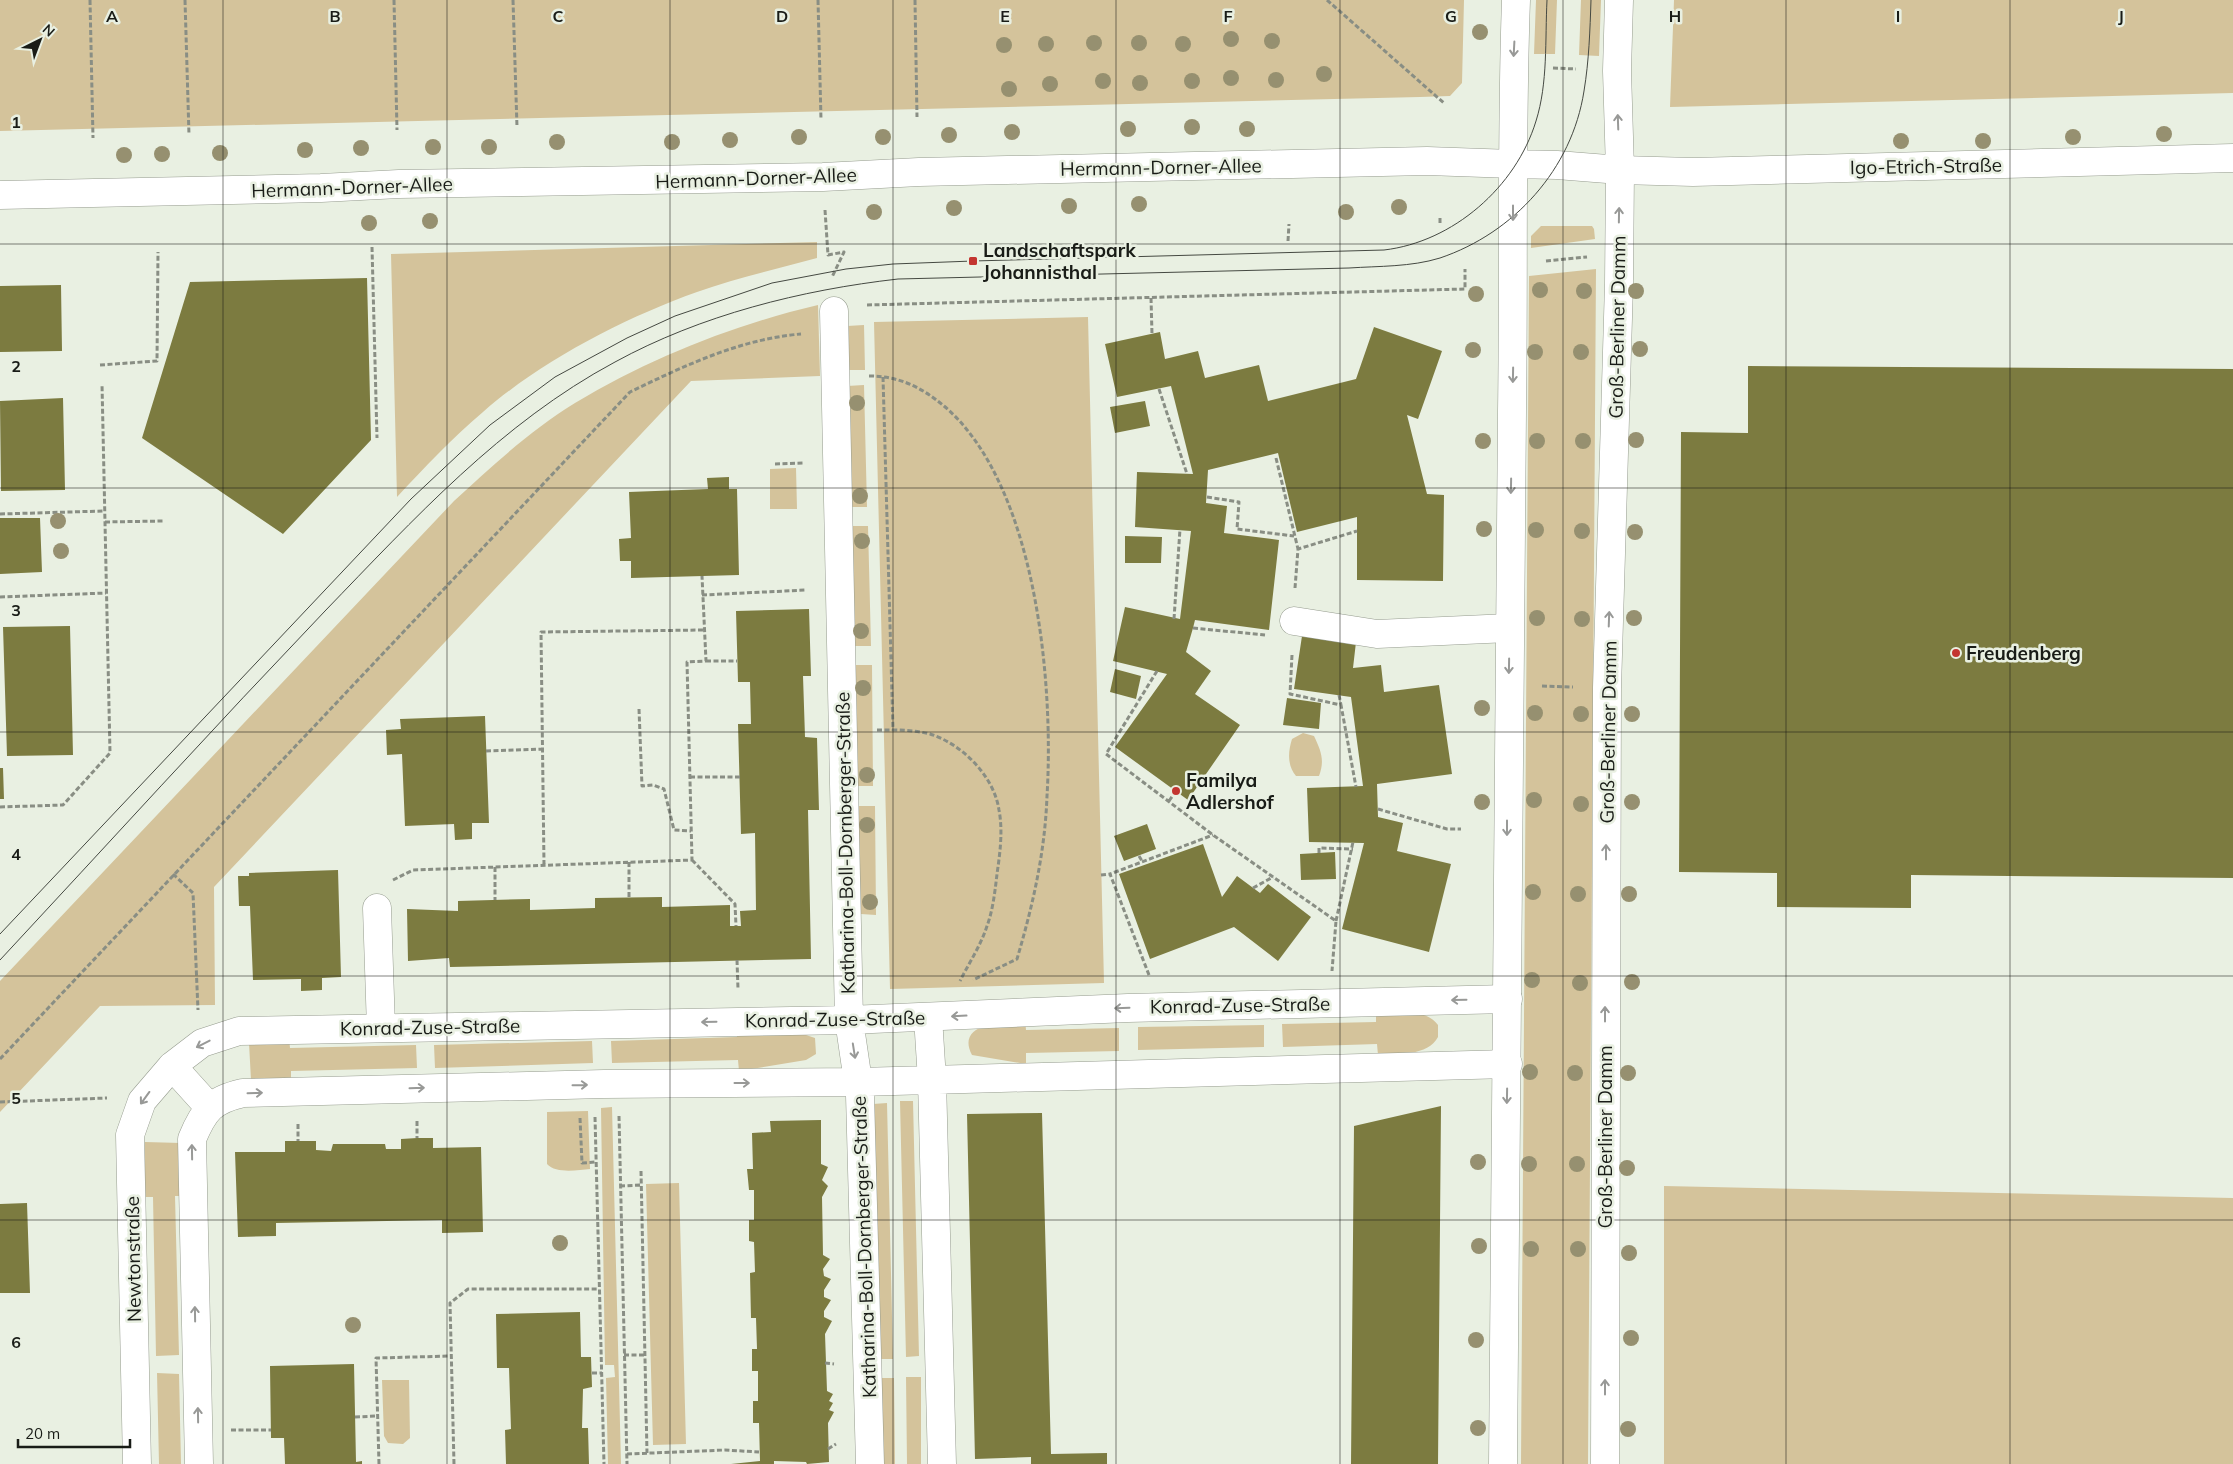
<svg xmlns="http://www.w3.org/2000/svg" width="2233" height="1464" font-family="Mulish,sans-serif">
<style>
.green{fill:#d4c39b}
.building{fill:#7c7b40}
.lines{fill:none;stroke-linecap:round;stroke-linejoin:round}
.minor-casing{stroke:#969c8f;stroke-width:29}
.major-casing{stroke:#969c8f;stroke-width:29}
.path{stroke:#898e84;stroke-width:3;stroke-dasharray:5 2.5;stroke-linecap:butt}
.minor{stroke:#fff;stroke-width:28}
.major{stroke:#fff;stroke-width:28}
.tram{stroke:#454942;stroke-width:1}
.tree{fill:#969070}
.oneway{stroke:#989997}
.grid{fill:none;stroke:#191c17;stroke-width:1;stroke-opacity:0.55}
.poi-dot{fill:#c33530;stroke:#e9f0e2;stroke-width:2}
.labels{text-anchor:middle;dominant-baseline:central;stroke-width:5;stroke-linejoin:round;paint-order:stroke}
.street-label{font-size:19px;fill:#191c17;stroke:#e9f0e2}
.poi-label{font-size:19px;font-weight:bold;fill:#191c17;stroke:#e9f0e2;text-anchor:start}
.grid-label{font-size:16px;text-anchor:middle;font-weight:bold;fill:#191c17;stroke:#e9f0e2;stroke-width:5;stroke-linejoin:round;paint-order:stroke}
</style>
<rect width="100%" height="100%" fill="#e9f0e2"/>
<!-- green -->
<path class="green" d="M0 0H1464L1462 83 1450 96 1420 97 0 131Z
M1536 0H1557L1555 54H1534Z
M1581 0H1601L1599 56 1579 55Z
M1674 0H2233V93L1670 107Z
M1541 226H1592L1594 229 1595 239 1531 248V236Z
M817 242V258C777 269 736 278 697 292 624 318 541 361 483 412 452 438 424 468 397 497L391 254Z
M1596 269 1588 1464H1521L1529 276Z
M818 305 820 376 691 381 214 887 215 1005 100 1006 0 1112V981L454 501C492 466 531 430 575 403 650 358 733 325 818 305Z
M1088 317 1104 983 890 989 874 322Z
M864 325 865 370H848L847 326Z
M864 385 867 507H851L847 386Z
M796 468 797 509H770V469Z
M850 526H868L871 646H854Z
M854 665H872L873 786H858Z
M1303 733 1314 736C1321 751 1325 760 1319 776H1296C1287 765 1288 752 1292 739Z
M857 806H875L876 915 861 914Z
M1376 1011C1396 1012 1426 1008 1438 1025V1037C1428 1056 1397 1054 1378 1055L1377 1044 1283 1047 1282 1024 1376 1022Z
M1025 1019 1026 1030 1119 1028V1051L1026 1053V1064L972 1055C955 1023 1004 1021 1025 1019Z
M1264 1025V1047L1138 1050V1027Z
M736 1026 800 1033 815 1038 816 1054 806 1060 739 1071 738 1060 612 1063 611 1041 737 1037Z
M289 1038 290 1048 416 1045 417 1068 291 1071V1083L251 1080 249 1043Z
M592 1041 593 1063 435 1068 434 1045Z
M900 1101H913L919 1356 906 1357Z
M887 1103 893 1359H880L873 1104Z
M612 1107 621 1464H608L606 1378 615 1377 614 1365H605L601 1108Z
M588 1111 590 1169C578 1170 556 1174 547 1164V1112Z
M145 1142 181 1143 186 1196H175L179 1355 156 1356 153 1197H141Z
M679 1183 686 1444 653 1445 646 1184Z
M1664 1186 2233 1198V1464H1664Z
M157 1373 179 1374 181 1464H159Z
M906 1377H921V1464H907Z
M880 1378H894L895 1464H881Z
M382 1380H409L410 1438 403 1444 388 1443 384 1436Z"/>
<!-- building -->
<path class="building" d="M367 278 371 440 283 534 142 438 190 282Z
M61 285 62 351 0 352V286Z
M1374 327 1442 351 1418 419 1407 415 1427 494 1444 495 1443 581 1357 580V517L1297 532 1278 453 1208 470 1206 503 1227 506 1224 533 1279 540 1269 630 1195 620 1193 628 1186 652 1211 671 1195 694 1240 725 1188 800 1115 747 1167 674 1113 661 1125 607 1180 619 1191 531 1135 527 1137 472 1193 474 1171 386 1117 397 1105 344 1160 332 1165 359 1198 351 1205 378 1259 365 1268 401 1356 379Z
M1748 366 2233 369V878L1911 875V908L1777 907V873L1679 872 1681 432 1748 433Z
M63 398 65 490 1 491 0 401Z
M1145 401 1150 426 1115 433 1110 407Z
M729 477V489H737L739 575 631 578V561H620L619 539 631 538 629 492 708 489 707 478Z
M0 518H40L42 572 0 574Z
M1125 536 1162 537 1161 563H1125Z
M809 609 811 676H803L805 737 817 738 819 810H808L811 959 450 967 449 958 408 961 407 909 458 911V901L530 899V910L595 908V898L662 897V907L730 905V926H741L740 911 756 910 755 833 741 834 738 724H751L750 682H738L736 611Z
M70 626 73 755 7 756 3 627Z
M1302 636 1356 642 1353 668 1381 665 1384 692 1439 685 1452 774 1377 784 1378 817 1403 823 1397 851 1451 864 1429 952 1342 929 1364 843 1309 842 1307 788 1363 786 1351 697 1294 689Z
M1115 669 1141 676 1136 699 1110 692Z
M1287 698 1321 703 1319 729 1283 725Z
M485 716 489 823H472V839L455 840 454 824 405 826 402 754 387 755 386 730 401 729 400 719Z
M0 768H3L4 799H0Z
M1147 824 1156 849 1124 861 1114 836Z
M1203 844 1222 897 1237 876 1260 893 1268 884 1311 917 1278 961 1234 927 1150 959 1119 874Z
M1335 852 1336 879 1301 880 1300 854Z
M338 870 341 977 322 978V990L301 991V979L253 980 250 906H239L238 876H249V873Z
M1441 1106 1438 1464H1351L1354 1126Z
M1042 1113 1051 1454 1107 1453V1464H1031V1457L975 1459 967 1114Z
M821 1120V1164L828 1167 822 1180 828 1186 822 1197 823 1255 830 1259 823 1269 824 1276 831 1279 824 1290V1297L831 1300 824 1311V1317L832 1321 825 1334 827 1391 833 1394 829 1401 833 1403 829 1410 834 1412 828 1423 829 1462 807 1464 806 1462 774 1461V1464H731L760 1461 759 1423H753V1401H758V1371H752V1349H757L756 1318H751L750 1273 755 1272 754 1242 749 1241V1220H754V1190H749L747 1169H753L752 1133 771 1132 770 1121Z
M417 1138H433V1148L481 1147 483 1232 442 1233V1220L276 1223V1236L238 1237 235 1152H285V1141H316V1150L331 1151 333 1144H385L386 1149H401V1139Z
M27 1203 30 1293H0V1204Z
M580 1312 581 1357H591L592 1387 583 1389 582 1428H588L589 1464H506L505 1430 511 1429 509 1368H497L496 1314Z
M354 1364 356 1462 362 1461V1464H285L284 1438H271L270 1366Z"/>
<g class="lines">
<defs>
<path id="minor" d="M1620 170 1693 172 2233 158
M0 195 321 188 399 184 823 177 919 172 1427 161 1513 164
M834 311 849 1020 860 1095 870 1464
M1294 621 1377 634 1509 628
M377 908 381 1028
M928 1017 932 1080 942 1464
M172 1066 209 1107
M137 1464 130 1135 142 1101 172 1066 202 1043 239 1031 849 1020 1128 1008 1508 999
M199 1464 192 1139C204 1110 212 1100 243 1093L604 1084 859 1082 1508 1064"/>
<path id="major" d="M1513 164 1557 165 1620 170
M1503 1464C1507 1113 1508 763 1512 412 1514 275 1511 137 1516 0
M1605 1464 1607 688 1619 284 1620 170 1617 71 1619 0"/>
</defs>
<!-- minor casing -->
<use href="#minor" class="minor-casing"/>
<!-- major casing -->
<use href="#major" class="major-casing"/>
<!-- path -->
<path class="path" d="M90 0 93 138
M185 0 189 135
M394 0 397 130
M513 0 517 127
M818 0 821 120
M915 0 917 117
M1327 0 1445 104
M1553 68 1576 69
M825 210 828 255 844 252 832 277
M1440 223V216
M1288 241 1289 224
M372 247 377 438
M1546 261 1587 257
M1151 298 1152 334
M867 305 1465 289V269
M100 365 157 361 158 252
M869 376C899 376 921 387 944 406 1036 484 1054 682 1047 796 1045 852 1033 905 1017 959L973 980
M883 377 893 730C905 730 918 731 930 734 962 744 994 776 999 810 1003 831 1000 853 997 874 995 891 993 910 987 926 981 945 969 963 960 981
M1159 389 1187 474
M1276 458 1298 549
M775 464 805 463
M1207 497 1239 502 1237 529 1294 536
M0 514 104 511
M105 522 163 521
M1295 588 1298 549 1357 531
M702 595 806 590
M0 597 106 593
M1174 619 1180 529
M1193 628 1265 635
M1292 655 1290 694 1341 705 1356 787
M706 661H737
M1157 671 1106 754 1213 835 1336 921 1332 971
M1542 686 1573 687
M1339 695 1341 705
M639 709 642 786 653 785 664 789 674 830 691 831
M877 730H893
M486 751 542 749
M690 777H740
M1169 801 1176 791
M0 807 63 805 110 753 102 384
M1378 809 1447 829H1461
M1319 853V848L1353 849
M1139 856 1142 861
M692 860 735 904 736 926
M629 862V897
M544 865 541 632 704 630
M495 867V900
M173 874 193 893 198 1010
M1101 875 1110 874
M393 880 413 870 692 860 687 662 706 661 702 576
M1253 888 1273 877
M1336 921 1353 842
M737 960 738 989
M1149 975 1110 874 1213 835
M0 1059 630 392C684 366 740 339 801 334
M0 1102 107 1098
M619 1116 627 1464
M595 1117 604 1464
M580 1118 582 1163 596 1162
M417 1121V1138
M298 1124V1141
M641 1171 647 1453
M620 1186 641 1185
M624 1355H645
M825 1363 834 1364
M592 1373H602
M355 1417 377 1416
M231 1430H271
M828 1449 836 1444
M627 1454 725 1450 759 1452
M379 1464 376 1358 451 1356
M454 1464 450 1303 468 1289H599"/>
<!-- minor -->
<use href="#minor" class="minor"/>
<!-- major -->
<use href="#major" class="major"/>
<!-- tram -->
<path class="tram" d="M0 934 411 499 490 425 555 377 627 338 675 316 772 283 846 269 893 264 973 261 1384 250C1453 242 1516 187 1536 121 1548 83 1545 40 1547 0
M0 960C108 844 215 726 325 611 414 519 501 423 615 362 701 315 801 290 898 279L1349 268C1379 266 1411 267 1440 258 1514 233 1572 169 1584 91 1589 61 1590 30 1591 0"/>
</g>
<!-- trees -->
<g class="tree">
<circle cx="1480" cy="32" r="8"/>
<circle cx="1231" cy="39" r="8"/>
<circle cx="1272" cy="41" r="8"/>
<circle cx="1094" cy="43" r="8"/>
<circle cx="1139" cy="43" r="8"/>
<circle cx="1046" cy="44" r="8"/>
<circle cx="1183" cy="44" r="8"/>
<circle cx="1004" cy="45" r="8"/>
<circle cx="1324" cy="74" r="8"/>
<circle cx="1231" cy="78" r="8"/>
<circle cx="1276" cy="80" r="8"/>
<circle cx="1103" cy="81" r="8"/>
<circle cx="1192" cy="81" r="8"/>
<circle cx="1140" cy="83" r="8"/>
<circle cx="1050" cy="84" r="8"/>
<circle cx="1009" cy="89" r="8"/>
<circle cx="1192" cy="127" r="8"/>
<circle cx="1128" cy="129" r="8"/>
<circle cx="1247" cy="129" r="8"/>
<circle cx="1012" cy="132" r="8"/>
<circle cx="2164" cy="134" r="8"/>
<circle cx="949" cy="135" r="8"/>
<circle cx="799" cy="137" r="8"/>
<circle cx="883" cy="137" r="8"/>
<circle cx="2073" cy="137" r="8"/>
<circle cx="730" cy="140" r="8"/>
<circle cx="1901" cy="141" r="8"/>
<circle cx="1983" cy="141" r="8"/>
<circle cx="557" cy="142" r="8"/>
<circle cx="672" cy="142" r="8"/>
<circle cx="433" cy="147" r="8"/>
<circle cx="489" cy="147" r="8"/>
<circle cx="361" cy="148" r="8"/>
<circle cx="305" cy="150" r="8"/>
<circle cx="220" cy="153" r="8"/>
<circle cx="162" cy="154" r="8"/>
<circle cx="124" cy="155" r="8"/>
<circle cx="1139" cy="204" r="8"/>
<circle cx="1069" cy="206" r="8"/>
<circle cx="1399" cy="207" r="8"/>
<circle cx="954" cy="208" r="8"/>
<circle cx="874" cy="212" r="8"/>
<circle cx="1346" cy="212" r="8"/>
<circle cx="430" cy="221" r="8"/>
<circle cx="369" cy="223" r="8"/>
<circle cx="1540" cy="290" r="8"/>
<circle cx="1584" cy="291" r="8"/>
<circle cx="1636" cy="291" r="8"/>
<circle cx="1476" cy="294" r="8"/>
<circle cx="1640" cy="349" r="8"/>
<circle cx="1473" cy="350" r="8"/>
<circle cx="1535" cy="352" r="8"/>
<circle cx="1581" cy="352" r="8"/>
<circle cx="857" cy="403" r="8"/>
<circle cx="1636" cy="440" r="8"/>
<circle cx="1483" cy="441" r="8"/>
<circle cx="1537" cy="441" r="8"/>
<circle cx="1583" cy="441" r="8"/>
<circle cx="860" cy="496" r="8"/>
<circle cx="58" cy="521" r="8"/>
<circle cx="1484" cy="529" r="8"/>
<circle cx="1536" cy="530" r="8"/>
<circle cx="1582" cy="531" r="8"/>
<circle cx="1635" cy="532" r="8"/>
<circle cx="862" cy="541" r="8"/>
<circle cx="61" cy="551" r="8"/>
<circle cx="1537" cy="618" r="8"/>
<circle cx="1634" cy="618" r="8"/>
<circle cx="1582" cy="619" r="8"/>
<circle cx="861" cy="631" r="8"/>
<circle cx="863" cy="688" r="8"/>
<circle cx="1482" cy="708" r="8"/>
<circle cx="1535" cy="713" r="8"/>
<circle cx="1581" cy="714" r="8"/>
<circle cx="1632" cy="714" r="8"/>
<circle cx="867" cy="775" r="8"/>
<circle cx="1534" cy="800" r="8"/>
<circle cx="1482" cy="802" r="8"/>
<circle cx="1632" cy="802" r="8"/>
<circle cx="1581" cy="804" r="8"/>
<circle cx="867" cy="825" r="8"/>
<circle cx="1533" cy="892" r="8"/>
<circle cx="1578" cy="894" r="8"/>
<circle cx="1629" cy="894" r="8"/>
<circle cx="870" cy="902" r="8"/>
<circle cx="1532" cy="980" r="8"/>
<circle cx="1632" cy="982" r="8"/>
<circle cx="1580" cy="983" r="8"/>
<circle cx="1530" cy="1072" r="8"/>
<circle cx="1575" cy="1073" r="8"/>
<circle cx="1628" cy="1073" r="8"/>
<circle cx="1478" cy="1162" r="8"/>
<circle cx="1529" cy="1164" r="8"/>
<circle cx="1577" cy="1164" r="8"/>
<circle cx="1627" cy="1168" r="8"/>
<circle cx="560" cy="1243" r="8"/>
<circle cx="1479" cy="1246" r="8"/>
<circle cx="1531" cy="1249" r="8"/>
<circle cx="1578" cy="1249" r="8"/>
<circle cx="1629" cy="1253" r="8"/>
<circle cx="353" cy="1325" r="8"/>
<circle cx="1631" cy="1338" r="8"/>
<circle cx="1476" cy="1340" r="8"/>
<circle cx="1478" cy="1428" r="8"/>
<circle cx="1628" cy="1429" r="8"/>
</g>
<!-- one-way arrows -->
<defs><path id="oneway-shaft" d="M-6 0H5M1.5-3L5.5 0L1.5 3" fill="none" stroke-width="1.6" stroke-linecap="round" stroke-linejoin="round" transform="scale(1.25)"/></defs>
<g class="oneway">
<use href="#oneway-shaft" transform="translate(1514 49) rotate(93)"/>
<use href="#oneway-shaft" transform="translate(1618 122) rotate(-92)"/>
<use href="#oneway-shaft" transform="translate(1513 213) rotate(90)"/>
<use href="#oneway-shaft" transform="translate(1619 215) rotate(-89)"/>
<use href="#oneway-shaft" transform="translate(1513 375) rotate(91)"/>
<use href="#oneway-shaft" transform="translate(1511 486) rotate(91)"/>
<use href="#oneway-shaft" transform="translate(1609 619) rotate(-88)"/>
<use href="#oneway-shaft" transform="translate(1509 666) rotate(91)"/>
<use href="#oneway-shaft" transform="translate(1507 828) rotate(90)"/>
<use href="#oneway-shaft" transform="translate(1606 852) rotate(-90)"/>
<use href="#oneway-shaft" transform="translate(1459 1000) rotate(179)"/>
<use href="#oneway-shaft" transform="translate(1122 1008) rotate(178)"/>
<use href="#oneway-shaft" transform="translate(1605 1014) rotate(-90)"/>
<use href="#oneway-shaft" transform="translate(959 1016) rotate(177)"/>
<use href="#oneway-shaft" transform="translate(709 1022) rotate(179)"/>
<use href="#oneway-shaft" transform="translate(203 1044) rotate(153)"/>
<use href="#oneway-shaft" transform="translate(854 1051) rotate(81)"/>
<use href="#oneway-shaft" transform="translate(742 1083)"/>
<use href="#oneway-shaft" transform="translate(580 1085) rotate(-1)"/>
<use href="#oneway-shaft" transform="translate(417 1088) rotate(-2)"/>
<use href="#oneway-shaft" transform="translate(255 1093) rotate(-2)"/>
<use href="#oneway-shaft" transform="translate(1507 1096) rotate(91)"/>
<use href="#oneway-shaft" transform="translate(145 1098) rotate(126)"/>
<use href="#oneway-shaft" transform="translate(192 1152) rotate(-91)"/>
<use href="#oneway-shaft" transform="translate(195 1314) rotate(-91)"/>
<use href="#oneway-shaft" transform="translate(1605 1387) rotate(-90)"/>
<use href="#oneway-shaft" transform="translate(198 1415) rotate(-91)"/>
</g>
<!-- grid -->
<path class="grid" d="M223 0V1464M447 0V1464M670 0V1464M893 0V1464M1116 0V1464M1340 0V1464M1563 0V1464M1786 0V1464M2010 0V1464M0 244H2233M0 488H2233M0 732H2233M0 976H2233M0 1220H2233"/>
<!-- markers -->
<g class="poi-dot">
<rect x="968" y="256" width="10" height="10" rx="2.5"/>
<circle cx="1956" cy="653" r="5"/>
<circle cx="1176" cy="791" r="5"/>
</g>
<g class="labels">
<!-- street labels -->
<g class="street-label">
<text transform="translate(1926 166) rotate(-1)">Igo-Etrich-Straße</text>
<text transform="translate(1161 167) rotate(-1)">Hermann-Dorner-Allee</text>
<text transform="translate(756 178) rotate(-2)">Hermann-Dorner-Allee</text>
<text transform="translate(352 187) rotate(-2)">Hermann-Dorner-Allee</text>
<text transform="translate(1617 327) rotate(-89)">Groß-Berliner Damm</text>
<text transform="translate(1608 732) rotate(-89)">Groß-Berliner Damm</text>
<text transform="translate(845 843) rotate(-91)">Katharina-Boll-Dornberger-Straße</text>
<text transform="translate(1240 1005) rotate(-1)">Konrad-Zuse-Straße</text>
<text transform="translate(835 1019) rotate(-1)">Konrad-Zuse-Straße</text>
<text transform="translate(430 1027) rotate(-1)">Konrad-Zuse-Straße</text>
<text transform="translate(1605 1137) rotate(-90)">Groß-Berliner Damm</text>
<text transform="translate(864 1247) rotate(-92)">Katharina-Boll-Dornberger-Straße</text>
<text transform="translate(133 1259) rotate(-91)">Newtonstraße</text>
</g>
<!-- poi labels -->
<g class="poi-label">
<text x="983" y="250">Landschaftspark<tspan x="983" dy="22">Johannisthal</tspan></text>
<text x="1966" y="653">Freudenberg</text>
<text x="1186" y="780">Familya<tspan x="1186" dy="22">Adlershof</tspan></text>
</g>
</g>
<g class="grid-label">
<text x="112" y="22">A</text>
<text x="335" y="22">B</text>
<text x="558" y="22">C</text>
<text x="782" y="22">D</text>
<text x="1005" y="22">E</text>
<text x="1228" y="22">F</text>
<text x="1451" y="22">G</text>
<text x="1675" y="22">H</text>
<text x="1898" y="22">I</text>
<text x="2121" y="22">J</text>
<text x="16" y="128">1</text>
<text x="16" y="372">2</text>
<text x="16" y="616">3</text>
<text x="16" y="860">4</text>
<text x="16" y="1104">5</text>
<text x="16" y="1348">6</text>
</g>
<!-- north arrow -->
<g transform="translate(40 40) rotate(42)" stroke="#e9f0e2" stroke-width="4" paint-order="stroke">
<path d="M0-4L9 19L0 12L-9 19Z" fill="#191c17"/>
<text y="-8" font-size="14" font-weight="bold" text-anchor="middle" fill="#191c17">N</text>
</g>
<!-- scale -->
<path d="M18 1439v8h112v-8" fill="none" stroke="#191c17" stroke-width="2.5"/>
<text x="25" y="1439" font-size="15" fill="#191c17" stroke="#e9f0e2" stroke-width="4" paint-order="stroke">20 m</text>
</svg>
